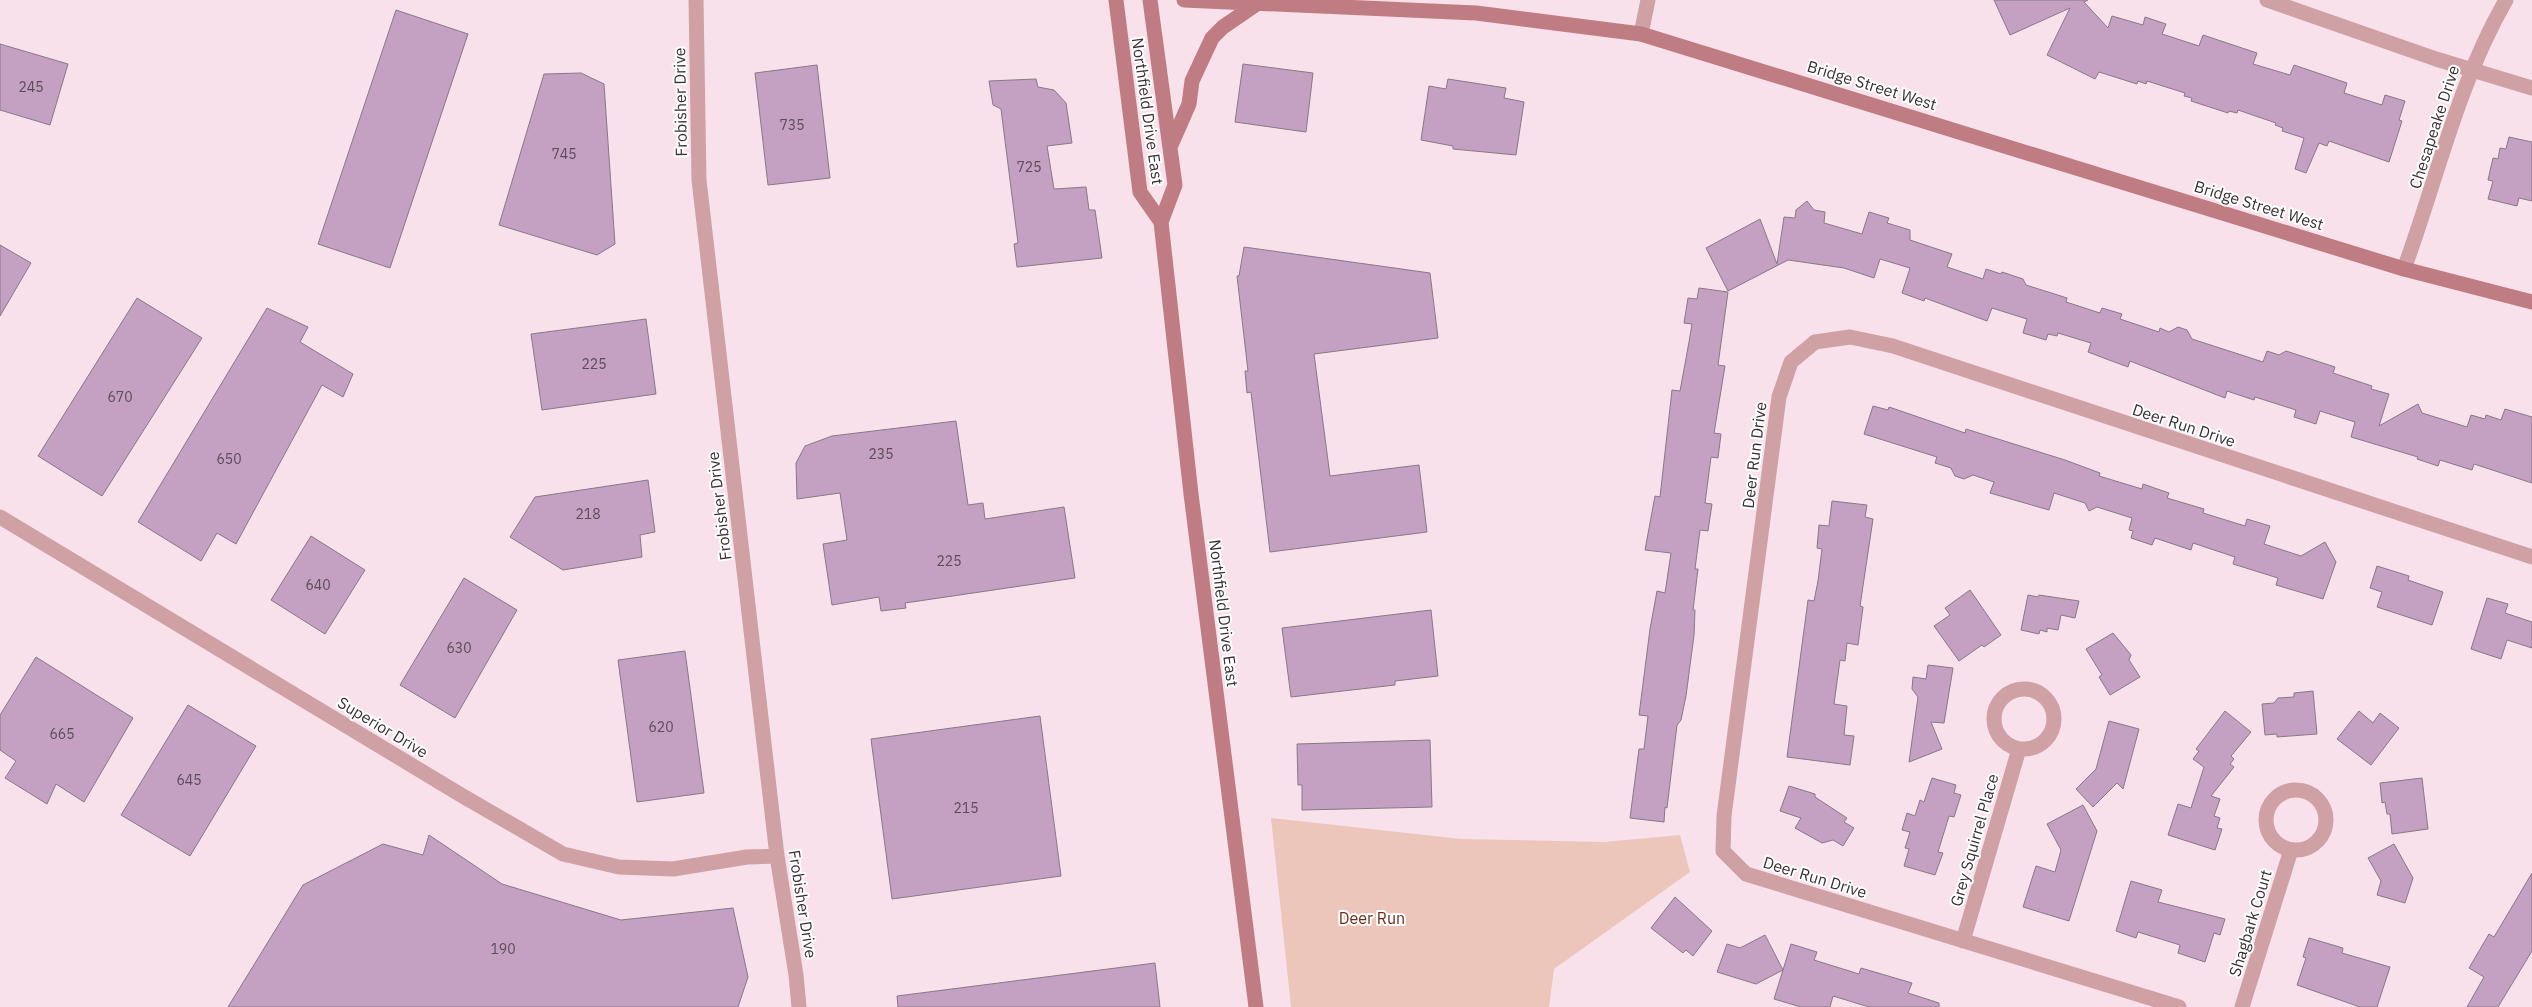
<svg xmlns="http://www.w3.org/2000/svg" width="2532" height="1007" font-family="'IBM Plex Sans',sans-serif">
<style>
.green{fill:#edc6bb}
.building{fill:#c4a0c2;stroke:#887987}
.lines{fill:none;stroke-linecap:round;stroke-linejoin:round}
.street{stroke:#cfa0a4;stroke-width:15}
.secondary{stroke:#bf7c82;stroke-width:15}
.labels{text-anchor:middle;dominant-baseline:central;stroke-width:4;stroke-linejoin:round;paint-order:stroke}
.number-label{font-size:14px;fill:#5c4c58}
.street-label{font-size:16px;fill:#393034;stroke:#fff}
.park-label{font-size:16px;fill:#6b2d1b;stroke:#fff}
</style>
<rect width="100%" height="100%" fill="#f8e1eb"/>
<!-- green -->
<path class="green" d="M1271 818 1461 839 1604 842 1680 835 1690 872 1554 969 1549 1007H1291Z"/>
<!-- building -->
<path class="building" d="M1994 0H2088L2084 2 2108 28 2112 16 2143 25 2145 17 2166 24 2162 34 2199 46 2203 35 2257 53 2253 64 2290 75 2294 65 2347 83 2344 93 2382 105 2385 95 2405 101 2399 120 2402 121 2389 162 2329 141 2327 146 2319 143 2306 173 2295 169 2304 138 2282 131 2283 128 2275 125 2276 123 2238 110 2237 113 2229 111 2228 113 2191 101 2192 98 2184 96 2185 93 2147 81 2146 84 2138 81 2137 84 2099 72 2095 79 2047 55 2070 8 2010 35Z
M396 10 468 34 390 268 318 244Z
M0 44 68 64 50 125 0 110Z
M1243 64 1313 73 1306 132 1235 122Z
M817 65 830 178 768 185 755 73Z
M581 73 604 84 615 244 597 255 499 225 544 74Z
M1036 79 1038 87 1054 90 1066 103 1072 143 1047 146 1054 189 1086 187 1089 210H1095L1102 258 1017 267 1014 244 1018 243 1001 109 993 105 989 81Z
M1448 79 1506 88 1504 98 1524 102 1516 155 1453 149V146L1421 140 1429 86 1446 89Z
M2509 137 2532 142V201L2519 198 2517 206 2488 199 2493 181 2488 180 2493 158 2498 159 2500 148 2506 149Z
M1807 201 1814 210 1825 212 1824 223 1862 234 1869 212 1889 218 1887 223 1910 230V240L1952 254 1947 267 1983 279 1986 269 2001 274 2002 272 2023 279 2026 285 2067 298 2066 302 2100 313 2102 308 2122 314 2120 319 2159 332 2160 328 2169 332 2178 327 2187 330 2192 339 2263 362 2267 351 2279 355 2286 351 2335 367 2333 373 2372 386 2371 389 2389 394 2379 426 2418 404 2422 413 2467 427 2471 415 2485 419 2486 415 2501 420 2505 409 2532 417V483L2474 464 2472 470 2440 460 2438 466 2417 459 2418 457 2351 437 2355 422 2320 411 2316 424 2294 417 2296 410 2255 397 2254 400 2227 391 2225 398 2130 361 2128 367 2109 360 2088 352 2091 343 2058 333 2057 336 2048 334 2046 340 2023 333 2027 319 1992 308 1987 321 1925 298 1924 301 1902 293 1910 268 1880 259 1874 278 1844 268 1788 260 1728 291 1706 248 1760 219 1777 264 1784 217 1795 218 1796 210Z
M0 245 31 263 0 316Z
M1244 247 1430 273 1438 338 1314 354 1330 476 1419 465 1427 532 1270 552 1251 392 1247 393 1245 371H1248L1237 276H1239Z
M1699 288 1728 292 1718 365 1725 366 1714 433 1721 434 1718 458 1711 457 1705 503 1712 504 1708 531 1700 530 1695 569H1698L1693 610H1695L1694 635 1686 696 1681 720 1677 725 1667 808 1665 807 1664 822 1630 818 1639 749H1644L1648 716 1639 715 1650 629 1657 591 1665 593 1671 553 1645 550 1655 496 1660 497 1672 390 1680 391 1689 342 1692 324 1684 323 1688 298 1697 299Z
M137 298 202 338 102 496 38 456Z
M267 308 308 327 300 342 353 374 343 397 322 385 236 544 217 533 201 561 138 522Z
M646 319 656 394 542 410 531 334Z
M1873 406 1888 410 1889 407 1965 433 1966 429 2065 460 2100 473 2099 476 2142 489 2143 484 2169 493 2167 498 2204 509 2203 513 2245 526 2247 519 2270 526 2264 544 2301 556 2325 542 2336 562 2323 599 2276 585 2278 578 2233 564 2235 557 2193 543 2191 550 2155 538 2152 545 2131 538 2133 531 2129 530 2132 518 2097 507 2089 511 2085 503 2054 493 2049 510 1990 493 1994 482 1973 475 1964 479 1955 476 1951 468 1935 463 1937 457 1864 434Z
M956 421 968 505 983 503 985 519 1064 507 1075 578 905 603 906 608 881 611 879 597 832 605 823 544 847 540 840 493 797 499 796 463 805 446 832 436Z
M648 480 655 532 640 535 642 557 563 570 510 537 535 497Z
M1832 501 1867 505 1865 517 1873 519 1860 606 1863 607 1858 645 1847 643 1845 661 1840 660 1834 704 1847 706 1844 735 1854 736 1850 765 1787 757 1808 600 1814 601 1818 581 1822 549 1817 548 1819 525 1829 526Z
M311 536 365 570 325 634 271 600Z
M2377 566 2409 576 2408 580 2443 592 2432 625 2377 607 2382 592 2370 588Z
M464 578 517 610 455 718 400 685Z
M1970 590 2001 635 1984 647 1982 645 1959 661 1934 626 1950 615 1945 608Z
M2028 595 2038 597 2039 595 2079 601 2075 618 2061 615 2058 630 2047 628V632L2040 630 2039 634 2021 630Z
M2487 598 2508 604 2505 613 2532 622V648L2507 640 2501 659 2471 649Z
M1431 610 1438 676 1395 681V685L1291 697 1282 628Z
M2113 633 2131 655 2129 660 2140 677 2110 695 2099 677 2102 675 2086 649Z
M685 651 704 793 637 802 618 660Z
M36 657 133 718 84 802 56 784 47 804 5 778 16 761 0 750V715Z
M1928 665 1953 668 1944 723 1931 722 1942 749 1909 762 1918 697 1912 689 1913 677 1926 679Z
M2313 691 2317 734 2277 737V734L2265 735 2262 704 2274 703 2278 698 2294 697V693Z
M188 705 256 746 190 856 121 815Z
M2225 711 2251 732 2231 756 2234 759 2230 764 2234 767 2211 796 2220 799 2214 816 2220 818 2217 828 2222 829 2215 850 2168 835 2178 804 2191 808 2204 767 2193 759 2199 751 2196 749Z
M2359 711 2373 723 2380 713 2399 728 2371 765 2337 739Z
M1040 716 1061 876 892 899 871 739Z
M2109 721 2139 729 2123 789 2117 783 2093 807 2076 789 2096 769Z
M1430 740 1432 807 1302 810V785H1298L1297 744Z
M1932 778 1956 785 1954 793 1961 795 1954 817 1949 816 1938 852 1943 853 1935 875 1904 866 1909 849 1905 848 1910 832 1902 830 1907 813 1915 816 1920 800 1924 802Z
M2422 778 2428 829 2392 834 2390 814H2387L2385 802 2382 803 2380 783Z
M1789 786 1815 794V797L1847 818 1844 822 1854 828 1843 846 1833 840 1822 843 1795 828 1801 818 1780 811Z
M2083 805 2097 831 2069 921 2023 907 2036 866 2055 872 2061 850 2047 824Z
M429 835 502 884 621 920 733 908 748 977 738 1007H228L303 885 383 844 423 855Z
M2394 844 2413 878 2405 903 2377 895 2381 881 2368 858Z
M2532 873V951L2498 1007H2467L2484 977 2469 968 2489 934 2494 937Z
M2131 881 2162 890 2158 902 2225 919 2220 935 2214 933 2205 962 2178 953 2180 945 2138 932 2136 938 2116 931Z
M1675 897 1712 931 1693 956 1686 950 1683 953 1651 928Z
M1765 935 1783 970 1756 984 1717 972 1727 944 1740 948Z
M2309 938 2343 948 2342 953 2390 967 2377 1007H2360L2297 985 2306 958 2303 957Z
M1791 944 1817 952 1814 960 1859 974 1861 968 1912 983 1908 993 1939 1003V1007H1869L1833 996 1830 1007H1801L1774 999Z
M1155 963 1160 1007H898L897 996Z"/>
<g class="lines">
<!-- street -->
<path class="street" d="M696 0 699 180 777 856 796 975 799 1007
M2267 0 2436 59 2532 88
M1641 34 1648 0
M2404 269C2437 179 2458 83 2506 0
M0 517 461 795 563 854 619 867 673 869 747 857 777 856
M1994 719a30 30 0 1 1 60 0a30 30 0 1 1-60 0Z
M2266 820a30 30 0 1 1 60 0a30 30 0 1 1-60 0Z
M1963 941 2019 749
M2179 1007 1746 874 1723 851 1724 816 1779 397 1791 362 1815 342 1850 337 1893 346 2532 557
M2242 1007 2291 850"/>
<!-- secondary -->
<path class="secondary" d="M1116 0 1140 192 1161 222
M1150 0 1175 185 1161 222 1191 494 1256 1007
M1184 0 1476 13 1641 34 2404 269 2532 302
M1171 145 1189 104 1192 81 1212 38 1223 27 1258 3"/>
</g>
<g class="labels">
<!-- number labels -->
<g class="number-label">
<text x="31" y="87">245</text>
<text x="792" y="125">735</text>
<text x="564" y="154">745</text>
<text x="1029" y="167">725</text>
<text x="594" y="364">225</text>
<text x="120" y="397">670</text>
<text x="881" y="454">235</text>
<text x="229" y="459">650</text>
<text x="588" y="514">218</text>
<text x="949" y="561">225</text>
<text x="318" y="585">640</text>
<text x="459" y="648">630</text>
<text x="661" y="727">620</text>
<text x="62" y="734">665</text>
<text x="189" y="780">645</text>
<text x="966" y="808">215</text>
<text x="503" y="949">190</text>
</g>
<!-- street labels -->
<g class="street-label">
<text transform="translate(1872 85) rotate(17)">Bridge Street West</text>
<text transform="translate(680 102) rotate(-91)">Frobisher Drive</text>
<text transform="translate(1148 111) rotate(82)">Northfield Drive East</text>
<text transform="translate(2434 127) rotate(-72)">Chesapeake Drive</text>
<text transform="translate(2259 205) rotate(17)">Bridge Street West</text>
<text transform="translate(2184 425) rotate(18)">Deer Run Drive</text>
<text transform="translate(1754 455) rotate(-83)">Deer Run Drive</text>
<text transform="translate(719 506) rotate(-97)">Frobisher Drive</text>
<text transform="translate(1224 613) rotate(83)">Northfield Drive East</text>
<text transform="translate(383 727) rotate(31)">Superior Drive</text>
<text transform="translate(1974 840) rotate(-74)">Grey Squirrel Place</text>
<text transform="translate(1815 877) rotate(17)">Deer Run Drive</text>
<text transform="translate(803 904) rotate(81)">Frobisher Drive</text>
<text transform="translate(2250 923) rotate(-73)">Shagbark Court</text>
</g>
<!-- park labels -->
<g class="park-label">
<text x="1372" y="918">Deer Run</text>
</g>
</g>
</svg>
